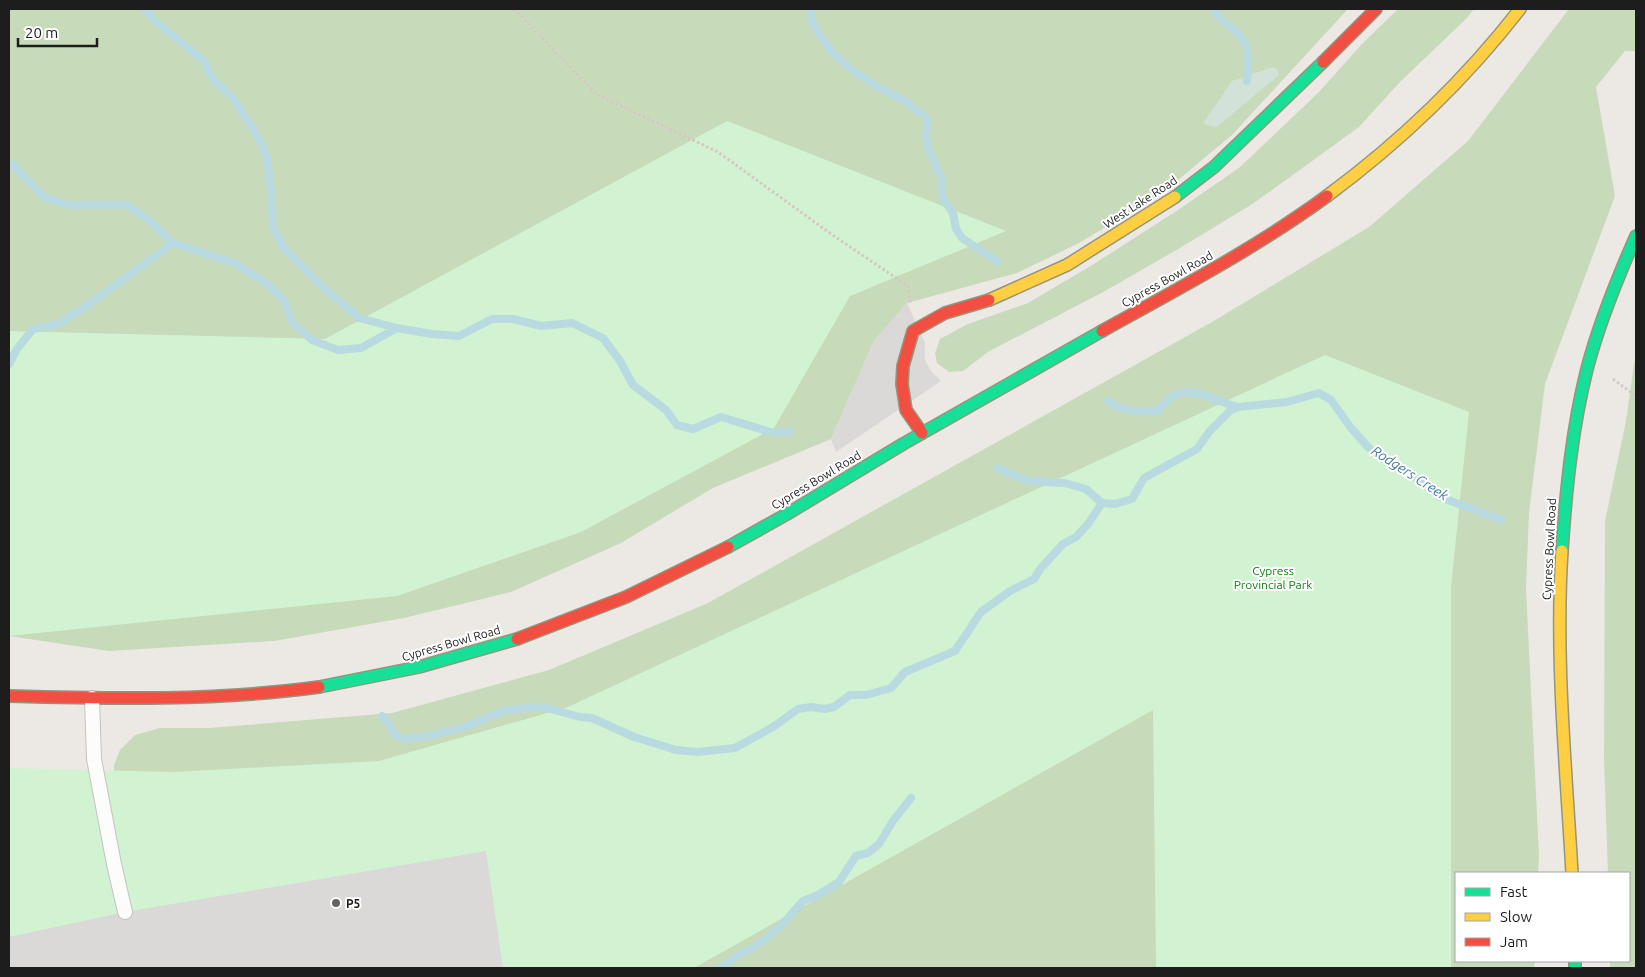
<svg xmlns="http://www.w3.org/2000/svg" width="1645" height="977" font-family="Ubuntu,sans-serif">
<style>
.forest{fill:#c7dbba}
.wetland{fill:#d3e2d8}
.park{fill:#d2f3d1}
.parking{fill:#dad9d7}
.lines{fill:none;stroke-linecap:round;stroke-linejoin:round}
.stream{stroke:#b8dae0;stroke-width:8}
.lane-casing{stroke:#c4c3c1;stroke-width:16}
.fast-casing{stroke:#95957c;stroke-width:14}
.slow-casing{stroke:#95957c;stroke-width:14}
.jam-casing{stroke:#95957c;stroke-width:14}
.path{stroke:#d7c7c4;stroke-width:3;stroke-dasharray:2.5 2.5;stroke-linecap:butt}
.lane{stroke:#fcfcfb;stroke-width:14}
.fast{stroke:#16e098;stroke-width:11}
.slow{stroke:#ffcf43;stroke-width:11}
.jam{stroke:#f24e42;stroke-width:11}
.poi-dot{fill:#656463;stroke:#fff;stroke-width:2}
.labels{text-anchor:middle;dominant-baseline:central;stroke-width:4;stroke-linejoin:round;paint-order:stroke}
.street-label{font-size:12px;fill:#1d1d1d;stroke:#fff}
.park-label{font-size:12px;fill:#087e0d;stroke:#fff}
.poi-label{font-size:12px;font-weight:bold;fill:#1d1d1d;stroke:#fff;text-anchor:start}
.water-label{font-size:14px;font-style:italic;fill:#447aa8;stroke:#fff}
</style>
<rect width="100%" height="100%" fill="#ece9e5"/>
<!-- forest -->
<path class="forest" d="M9 9H1348L1232 135 1160 195 1079 243 1017 273 907 303 874 341 831 439 713 488 621 543 511 592 404 618 274 641 109 651 9 636Z
M1398 9H1474L1467 18 1400 82 1359 127 1254 203 1180 248 1105 291 988 352 963 371 949 372 937 363 935 353 940 339 968 324 1028 303 1094 264 1181 208 1240 167 1318 93 1362 44Z
M1569 9H1636V51H1625L1596 87 1615 196 1545 384 1529 513 1526 588 1539 856 1538 873H1456V961H1535L1534 968H505L114 793V765L120 750 135 735 160 728H209L392 713 549 670 708 603 1212 322 1369 227 1468 141Z
M1636 360V968H1610V961H1629V873H1608L1604 759 1605 521 1626 421 1634 364Z"/>
<!-- wetland -->
<path class="wetland" d="M1273 67 1278 70 1279 75 1217 127 1206 125 1204 122 1232 81Z"/>
<!-- park -->
<path class="park" d="M727 121 1006 231 850 296 774 428 581 532 397 596 9 636V331L325 339Z
M1325 355 1469 412 1451 587V968H1156L1153 710 694 968H9V768L173 772 379 761 568 707Z"/>
<!-- parking -->
<path class="parking" d="M907 303 925 343V360L931 371 941 381 836 452 831 439 874 341Z
M486 851 503 968H9V937L125 912Z"/>
<g class="lines">
<!-- stream -->
<path class="stream" d="M145 9 155 21 204 61 212 78 233 98 254 130 267 157 271 193 273 228 284 248 323 287 359 318 397 328
M811 9 812 23 832 52 852 70 878 87 905 101 925 117 928 124 926 134 928 149 938 170 942 179V197L953 213 956 229 962 238 998 262
M1214 9C1217 17 1222 20 1229 26 1252 43 1249 55 1247 81
M9 163 13 165 45 198 68 205H128L150 221 173 243 234 263 265 282 284 300 292 322 312 340 338 350 361 348 397 328 432 334 459 336 492 319H513L541 326 572 323 603 338 620 361 633 385 666 410 677 425 693 429 721 417 774 433 790 432
M9 364 17 349 33 329 58 324 88 305 173 243
M1108 401C1124 413 1139 411 1158 411 1182 376 1207 399 1238 407
M997 468 1028 481 1065 483 1086 489 1102 503 1115 504 1132 499 1144 478 1197 449 1209 432 1231 410 1238 407 1287 402 1319 393 1331 400 1351 428 1369 448 1392 465 1420 480 1440 497 1502 520
M382 716 389 724 395 735 405 739 429 736 467 726 505 710 543 707 580 717 592 718 634 737 676 750 698 752 735 748 773 727 798 709 811 707 825 709 834 707 850 695H866L891 688 905 672 955 651 981 612 1010 591 1034 579 1041 568 1063 544 1076 537 1088 524 1102 503
M721 968 734 958 759 944 781 926 803 901 818 895 839 882 856 856 868 853 879 844 893 821 911 798"/>
<defs>
<path id="lane" d="M92 698 94 759 114 864 125 912"/>
<path id="fast" d="M1175 197 1214 167 1323 62
M728 547 787 514 903 444 1102 331
M1562 551C1566 490 1572 429 1587 369 1599 323 1617 279 1636 236
M319 687 419 667 517 639
M1575 961V968"/>
<path id="slow" d="M1327 196C1400 142 1464 81 1520 9
M989 300 1067 265 1175 197
M1562 551C1555 657 1566 767 1572 873"/>
<path id="jam" d="M1323 62 1376 9
M1102 331C1178 289 1256 248 1327 196
M922 433 906 410 902 384 903 366 913 331 945 313 989 300
M517 639 626 597 728 547
M9 696C112 699 216 701 319 687"/>
</defs>
<!-- lane casing -->
<use href="#lane" class="lane-casing"/>
<!-- fast casing -->
<use href="#fast" class="fast-casing"/>
<!-- slow casing -->
<use href="#slow" class="slow-casing"/>
<!-- jam casing -->
<use href="#jam" class="jam-casing"/>
<!-- path -->
<path class="path" d="M514 9 596 94 718 152 834 236 908 286 910 303
M1613 379 1636 396"/>
<!-- lane -->
<use href="#lane" class="lane"/>
<!-- fast -->
<use href="#fast" class="fast"/>
<!-- slow -->
<use href="#slow" class="slow"/>
<!-- jam -->
<use href="#jam" class="jam"/>
</g>
<!-- markers -->
<circle class="poi-dot" cx="336" cy="903" r="5"/>
<g class="labels">
<!-- street labels -->
<g class="street-label">
<text transform="translate(1140 202) rotate(-33)">West Lake Road</text>
<text transform="translate(1167 279) rotate(-29)">Cypress Bowl Road</text>
<text transform="translate(816 480) rotate(-31)">Cypress Bowl Road</text>
<text transform="translate(1549 549) rotate(-87)">Cypress Bowl Road</text>
<text transform="translate(451 643) rotate(-16)">Cypress Bowl Road</text>
</g>
<!-- park labels -->
<g class="park-label">
<text x="1273" y="570">Cypress<tspan x="1273" dy="14">Provincial Park</tspan></text>
</g>
<!-- poi labels -->
<g class="poi-label">
<text x="346" y="903">P5</text>
</g>
<!-- water labels -->
<g class="water-label">
<text transform="translate(1410 473) rotate(33)">Rodgers Creek</text>
</g>
</g>
<!-- border -->
<rect width="1645" height="977" fill="none" stroke="#1d1d1d" stroke-width="20"/>
<!-- legend -->
<rect x="1455" y="872" width="175" height="90" fill="#ffffff" stroke="#a5a5a5"/>
<rect x="1465" y="888" width="25" height="8" fill="#16e098" stroke="#a5a5a5"/>
<text x="1500" y="897" font-size="15" fill="#1d1d1d">Fast</text>
<rect x="1465" y="913" width="25" height="8" fill="#ffcf43" stroke="#a5a5a5"/>
<text x="1500" y="922" font-size="15" fill="#1d1d1d">Slow</text>
<rect x="1465" y="938" width="25" height="8" fill="#f24e42" stroke="#a5a5a5"/>
<text x="1500" y="947" font-size="15" fill="#1d1d1d">Jam</text>
<!-- scale -->
<path d="M18 38v8h79v-8" fill="none" stroke="#1d1d1d" stroke-width="2.5"/>
<text x="25" y="38" font-size="15" fill="#1d1d1d" stroke="#ffffff" stroke-width="4" paint-order="stroke">20 m</text>
</svg>
